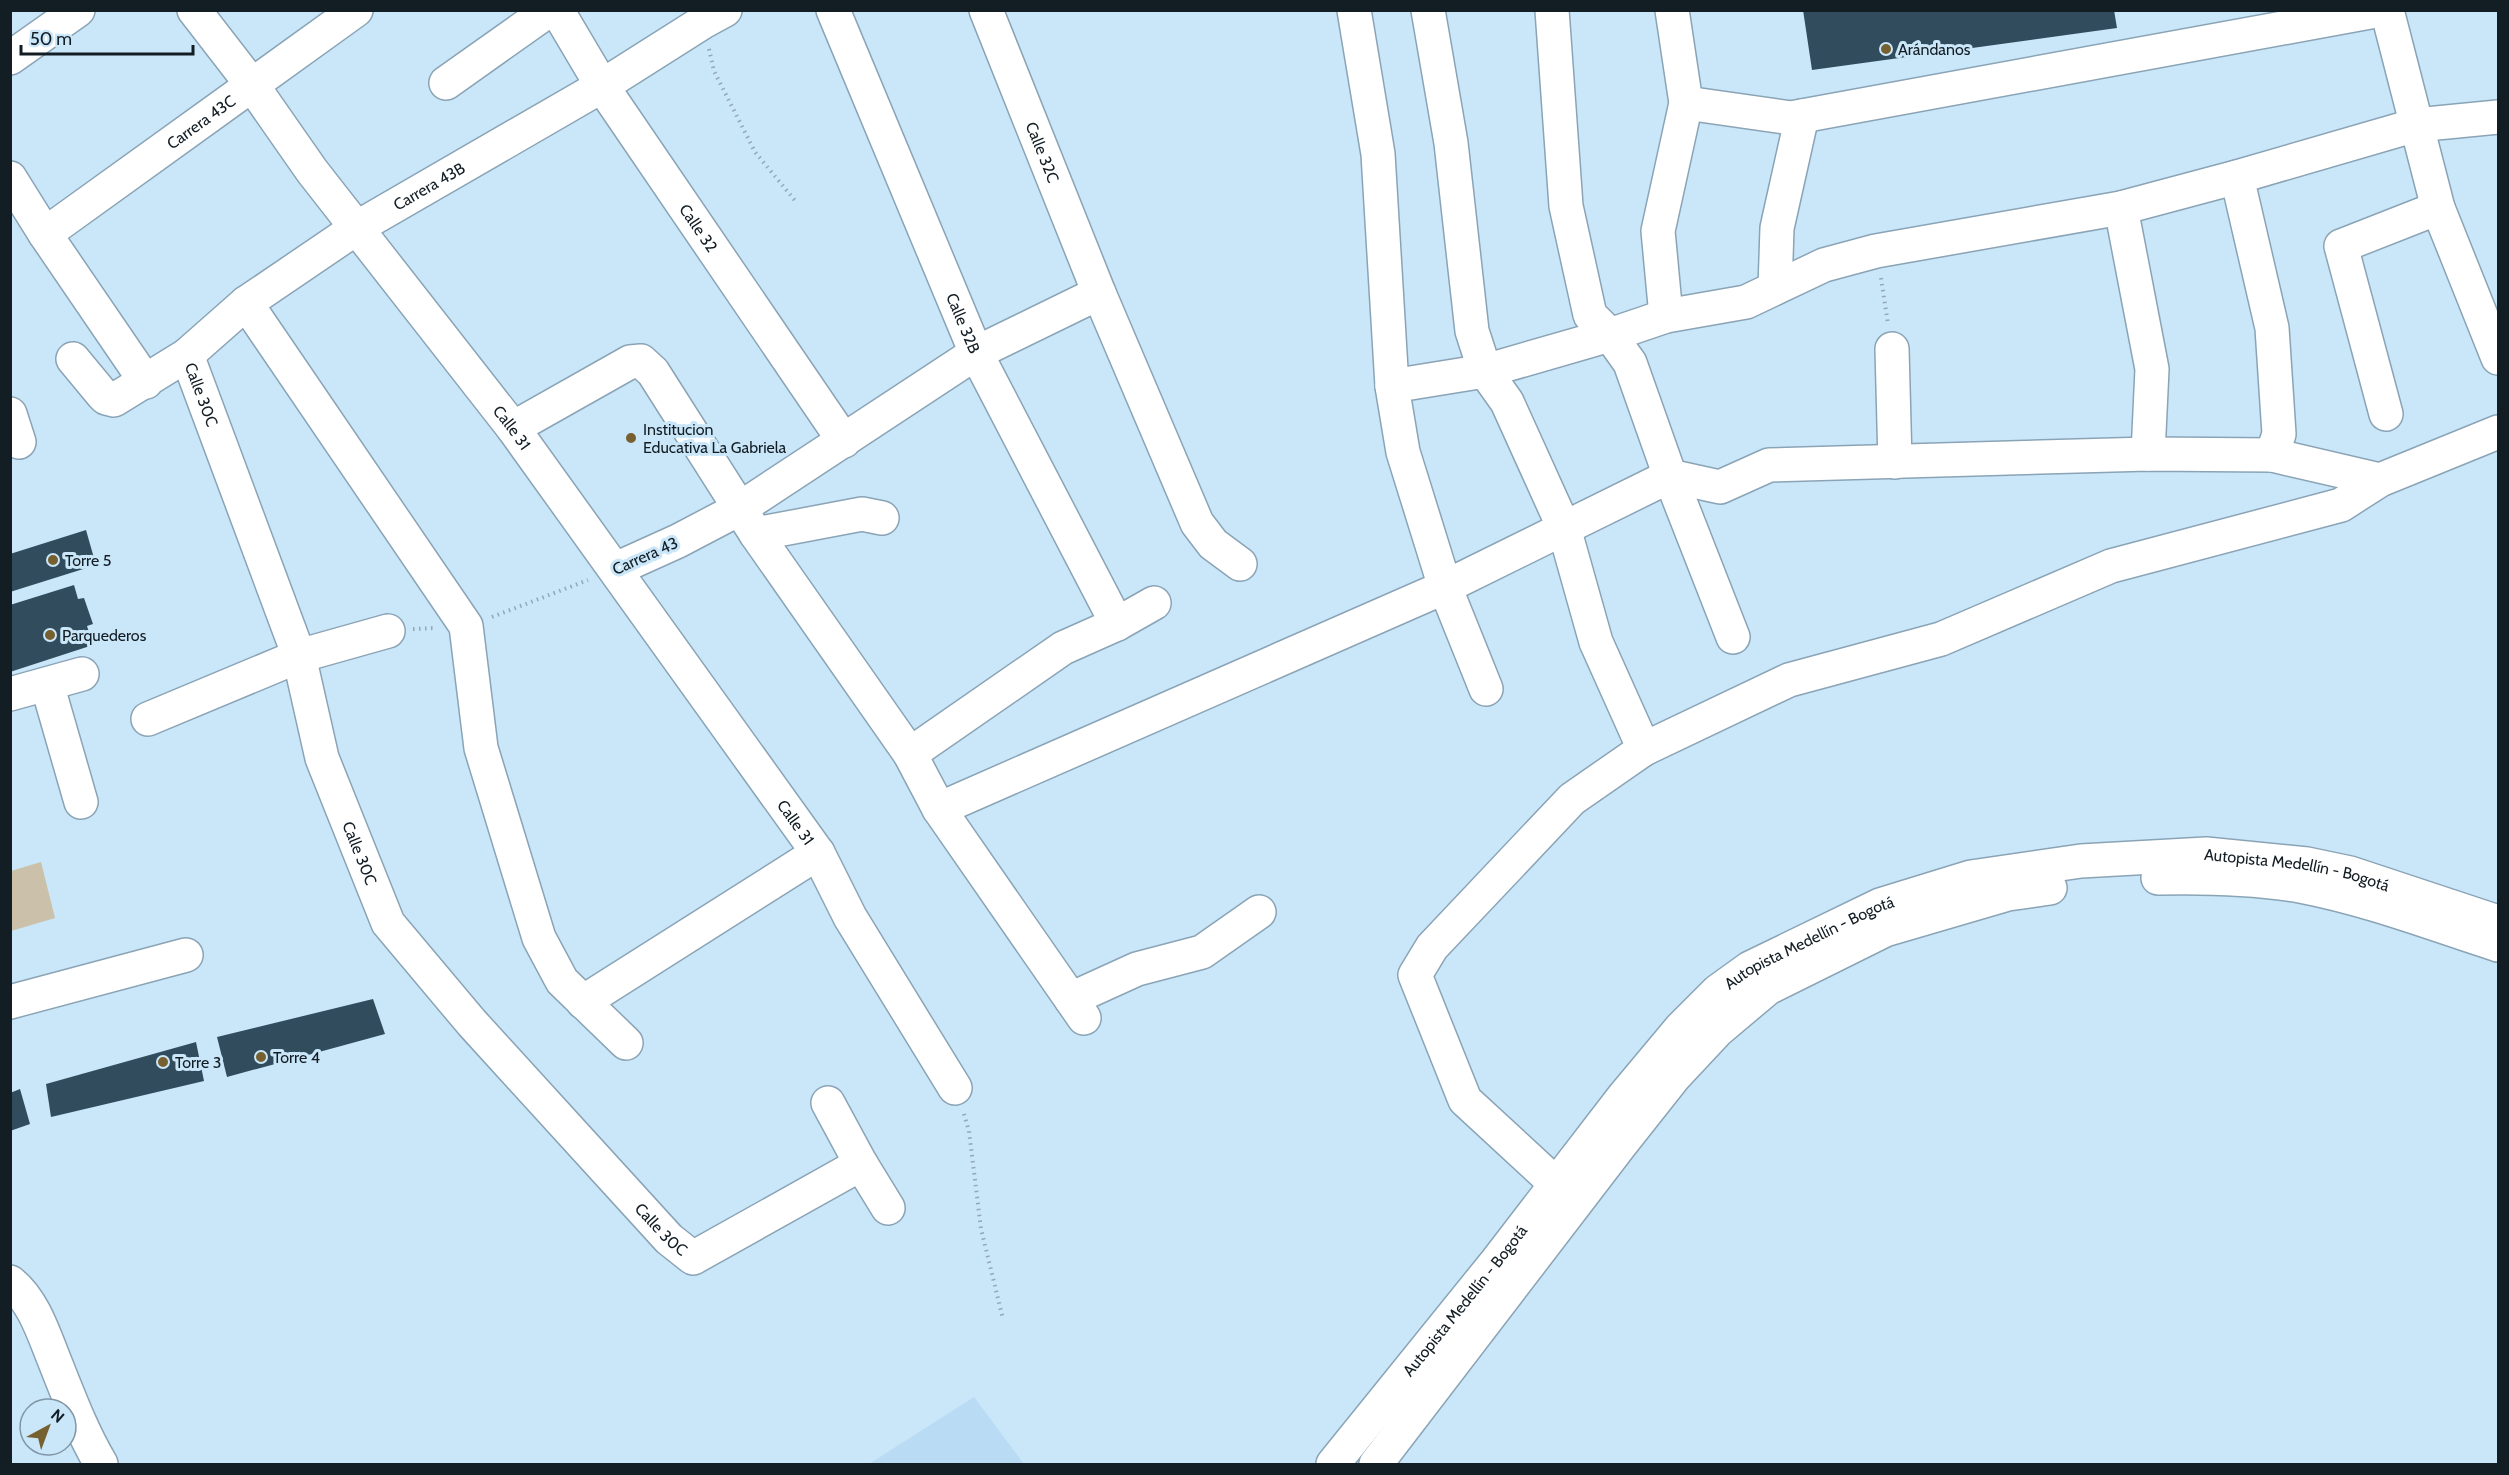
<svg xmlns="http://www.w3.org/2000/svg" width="2509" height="1475" font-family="Cabin,sans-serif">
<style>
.built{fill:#b9dcf4}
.green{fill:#cbc0aa}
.building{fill:#314c5c}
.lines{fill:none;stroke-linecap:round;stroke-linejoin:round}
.minor-casing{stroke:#8aa4b6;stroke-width:36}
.highway-casing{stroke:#8aa4b6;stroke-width:36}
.path{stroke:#92a8b7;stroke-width:4;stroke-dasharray:1.5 4.5;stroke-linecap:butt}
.minor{stroke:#fff;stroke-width:33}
.highway{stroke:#fff;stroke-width:33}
.poi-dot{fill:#776030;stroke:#cae6f9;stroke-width:2}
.labels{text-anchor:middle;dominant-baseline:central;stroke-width:6;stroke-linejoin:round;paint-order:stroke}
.poi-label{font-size:16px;fill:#131d24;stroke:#cae6f9;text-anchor:start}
.street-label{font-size:16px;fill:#131d24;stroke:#cae6f9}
</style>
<rect width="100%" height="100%" fill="#cae6f9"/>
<!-- built -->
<path class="built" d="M974 1397 1024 1464H869Z"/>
<!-- green -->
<path class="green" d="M41 862 55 918 11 931V871Z"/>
<!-- building -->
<path class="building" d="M1803 10H2114L2117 28 1812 70Z
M86 530 96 565 10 592V554Z
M74 585 78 599 84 598 93 624 87 626 93 645 10 672V605Z
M373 999 385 1034 227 1077 217 1037Z
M196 1042 204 1081 51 1117 46 1084Z
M20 1089 30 1124 10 1131V1093Z"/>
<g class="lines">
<defs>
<g id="minor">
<path id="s1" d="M194 10 252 85 312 171 513 428 818 853 850 917 955 1088"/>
<path id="s2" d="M557 10 602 86 844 441"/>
<path id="s3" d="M833 10 976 353 1117 624"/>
<path id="s4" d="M986 10 1099 293 1197 523 1213 544 1240 564"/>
<path d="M1354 10 1378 154 1392 386 1403 452 1445 587 1486 689"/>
<path d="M1428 10 1451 143 1472 331 1485 371 1507 402 1564 528 1596 642 1644 749"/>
<path d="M1552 10 1566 206 1590 315 1610 335 1630 363 1670 476 1733 637"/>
<path d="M2387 10 2438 208 2498 358"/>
<path d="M10 58 78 10"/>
<path d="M446 83 549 10"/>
<path d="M1686 103 1791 118 2381 10"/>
<path d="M2237 177 2272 328 2279 434 2272 455"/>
<path d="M10 178 45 234 146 382"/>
<path d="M2121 208 2152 369 2148 454"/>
<path id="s5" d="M45 234 356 10"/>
<path d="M1775 288 1777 228 1802 116"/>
<path d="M246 303 466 626 481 748 539 938 562 981 626 1043"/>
<path d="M1666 316 1658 231 1686 103 1672 10"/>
<path d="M1892 349 1895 462"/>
<path id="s6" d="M187 355 299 656 322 758 388 923 472 1023 669 1239 693 1258 861 1164 828 1103"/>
<path id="s7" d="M73 359 102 394 106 398 114 400 187 355 246 303 358 227 602 86 703 22 725 10"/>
<path d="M1392 386 1485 371 1610 335 1666 316 1746 302 1824 265 1876 251 2121 208 2237 177 2416 125 2498 117"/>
<path d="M10 414 19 442"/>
<path d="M2386 414 2341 246 2438 208"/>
<path d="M513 428 630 362 641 361 653 372 756 534 910 754 939 809 1084 1018"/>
<path d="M756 534 862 514 882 518"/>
<path d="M616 569 678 541 739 509 976 353 1099 293"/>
<path d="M47 684 81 802"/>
<path d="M10 694 82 674"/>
<path d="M148 719 299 656 388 631"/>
<path d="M910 754 1063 648 1117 624 1154 603"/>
<path d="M939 809 1445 587 1670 476 1720 487 1769 465 2148 454 2272 455 2380 480"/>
<path d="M1071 999 1137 969 1202 952 1259 912"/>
<path d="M10 1002 186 955"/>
<path d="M583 1002 818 853"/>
<path d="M861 1164 888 1208"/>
<path d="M1556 1184 1465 1100 1415 975 1432 947 1572 799 1644 749 1789 680 1941 639 2111 566 2341 505 2380 480 2498 432"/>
<path d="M10 1282C34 1301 44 1335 55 1362 69 1397 82 1432 101 1464"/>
</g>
<g id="highway">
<path d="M2158 878C2205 877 2253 878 2300 886 2368 899 2433 924 2498 945"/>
<path id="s8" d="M1333 1464 1497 1261 1624 1096 1680 1029 1718 991 1750 968 1880 905 1971 877 2081 861 2206 854 2307 864 2350 873 2498 922"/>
<path d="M1376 1464 1621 1144 1674 1077 1718 1030 1768 988 1885 930 2008 894 2050 888"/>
</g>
</defs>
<!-- minor casing -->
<use href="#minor" class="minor-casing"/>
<!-- highway casing -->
<use href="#highway" class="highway-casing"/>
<!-- path -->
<path class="path" d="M709 49 714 71 755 152 797 203
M1881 278 1888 324
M492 617 588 580
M413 629 435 628
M964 1114 969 1131 981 1229 1003 1319"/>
<!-- minor -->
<use href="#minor" class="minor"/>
<!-- highway -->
<use href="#highway" class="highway"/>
</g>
<!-- markers -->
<g class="poi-dot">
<circle cx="1886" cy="49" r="6"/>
<circle cx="631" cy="438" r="6"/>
<circle cx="53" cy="560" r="6"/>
<circle cx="50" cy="635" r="6"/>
<circle cx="261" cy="1057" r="6"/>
<circle cx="163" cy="1062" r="6"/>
</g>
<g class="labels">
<!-- poi labels -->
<g class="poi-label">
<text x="1898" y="49">Arándanos</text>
<text x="643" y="429">Institucion<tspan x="643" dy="18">Educativa La Gabriela</tspan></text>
<text x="65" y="560">Torre 5</text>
<text x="62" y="635">Parquederos</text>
<text x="273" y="1057">Torre 4</text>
<text x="175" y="1062">Torre 3</text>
</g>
<!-- street labels -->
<g class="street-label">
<text stroke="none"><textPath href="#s5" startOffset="192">Carrera 43C</textPath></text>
<text stroke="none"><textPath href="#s4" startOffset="153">Calle 32C</textPath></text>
<text stroke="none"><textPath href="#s7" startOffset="441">Carrera 43B</textPath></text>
<text stroke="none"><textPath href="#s2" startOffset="260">Calle 32</textPath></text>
<text stroke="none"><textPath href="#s3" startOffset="339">Calle 32B</textPath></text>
<text stroke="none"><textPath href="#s6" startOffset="42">Calle 30C</textPath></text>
<text stroke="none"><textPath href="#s1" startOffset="525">Calle 31</textPath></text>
<text transform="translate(645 556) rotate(-24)">Carrera 43</text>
<text stroke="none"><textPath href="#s1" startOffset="1011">Calle 31</textPath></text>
<text stroke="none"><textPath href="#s6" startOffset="528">Calle 30C</textPath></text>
<text stroke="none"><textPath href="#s8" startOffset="1218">Autopista Medellín - Bogotá</textPath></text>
<text stroke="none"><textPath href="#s8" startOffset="714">Autopista Medellín - Bogotá</textPath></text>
<text stroke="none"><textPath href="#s6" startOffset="1014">Calle 30C</textPath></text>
<text stroke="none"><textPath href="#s8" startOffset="210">Autopista Medellín - Bogotá</textPath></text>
</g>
</g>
<!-- border -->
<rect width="2509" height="1475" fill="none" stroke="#131d24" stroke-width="24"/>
<!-- north arrow -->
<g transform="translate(48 1427) rotate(41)"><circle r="28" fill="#cae6f9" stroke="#8196a4" stroke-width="1.5"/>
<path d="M0-4.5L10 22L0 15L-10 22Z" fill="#776030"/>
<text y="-9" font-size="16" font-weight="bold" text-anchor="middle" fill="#131d24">N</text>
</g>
<!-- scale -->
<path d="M21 45v9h172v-9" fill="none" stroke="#131d24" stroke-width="3"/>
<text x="30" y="45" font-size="18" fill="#131d24" stroke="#cae6f9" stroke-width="4.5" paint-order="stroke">50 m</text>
</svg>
